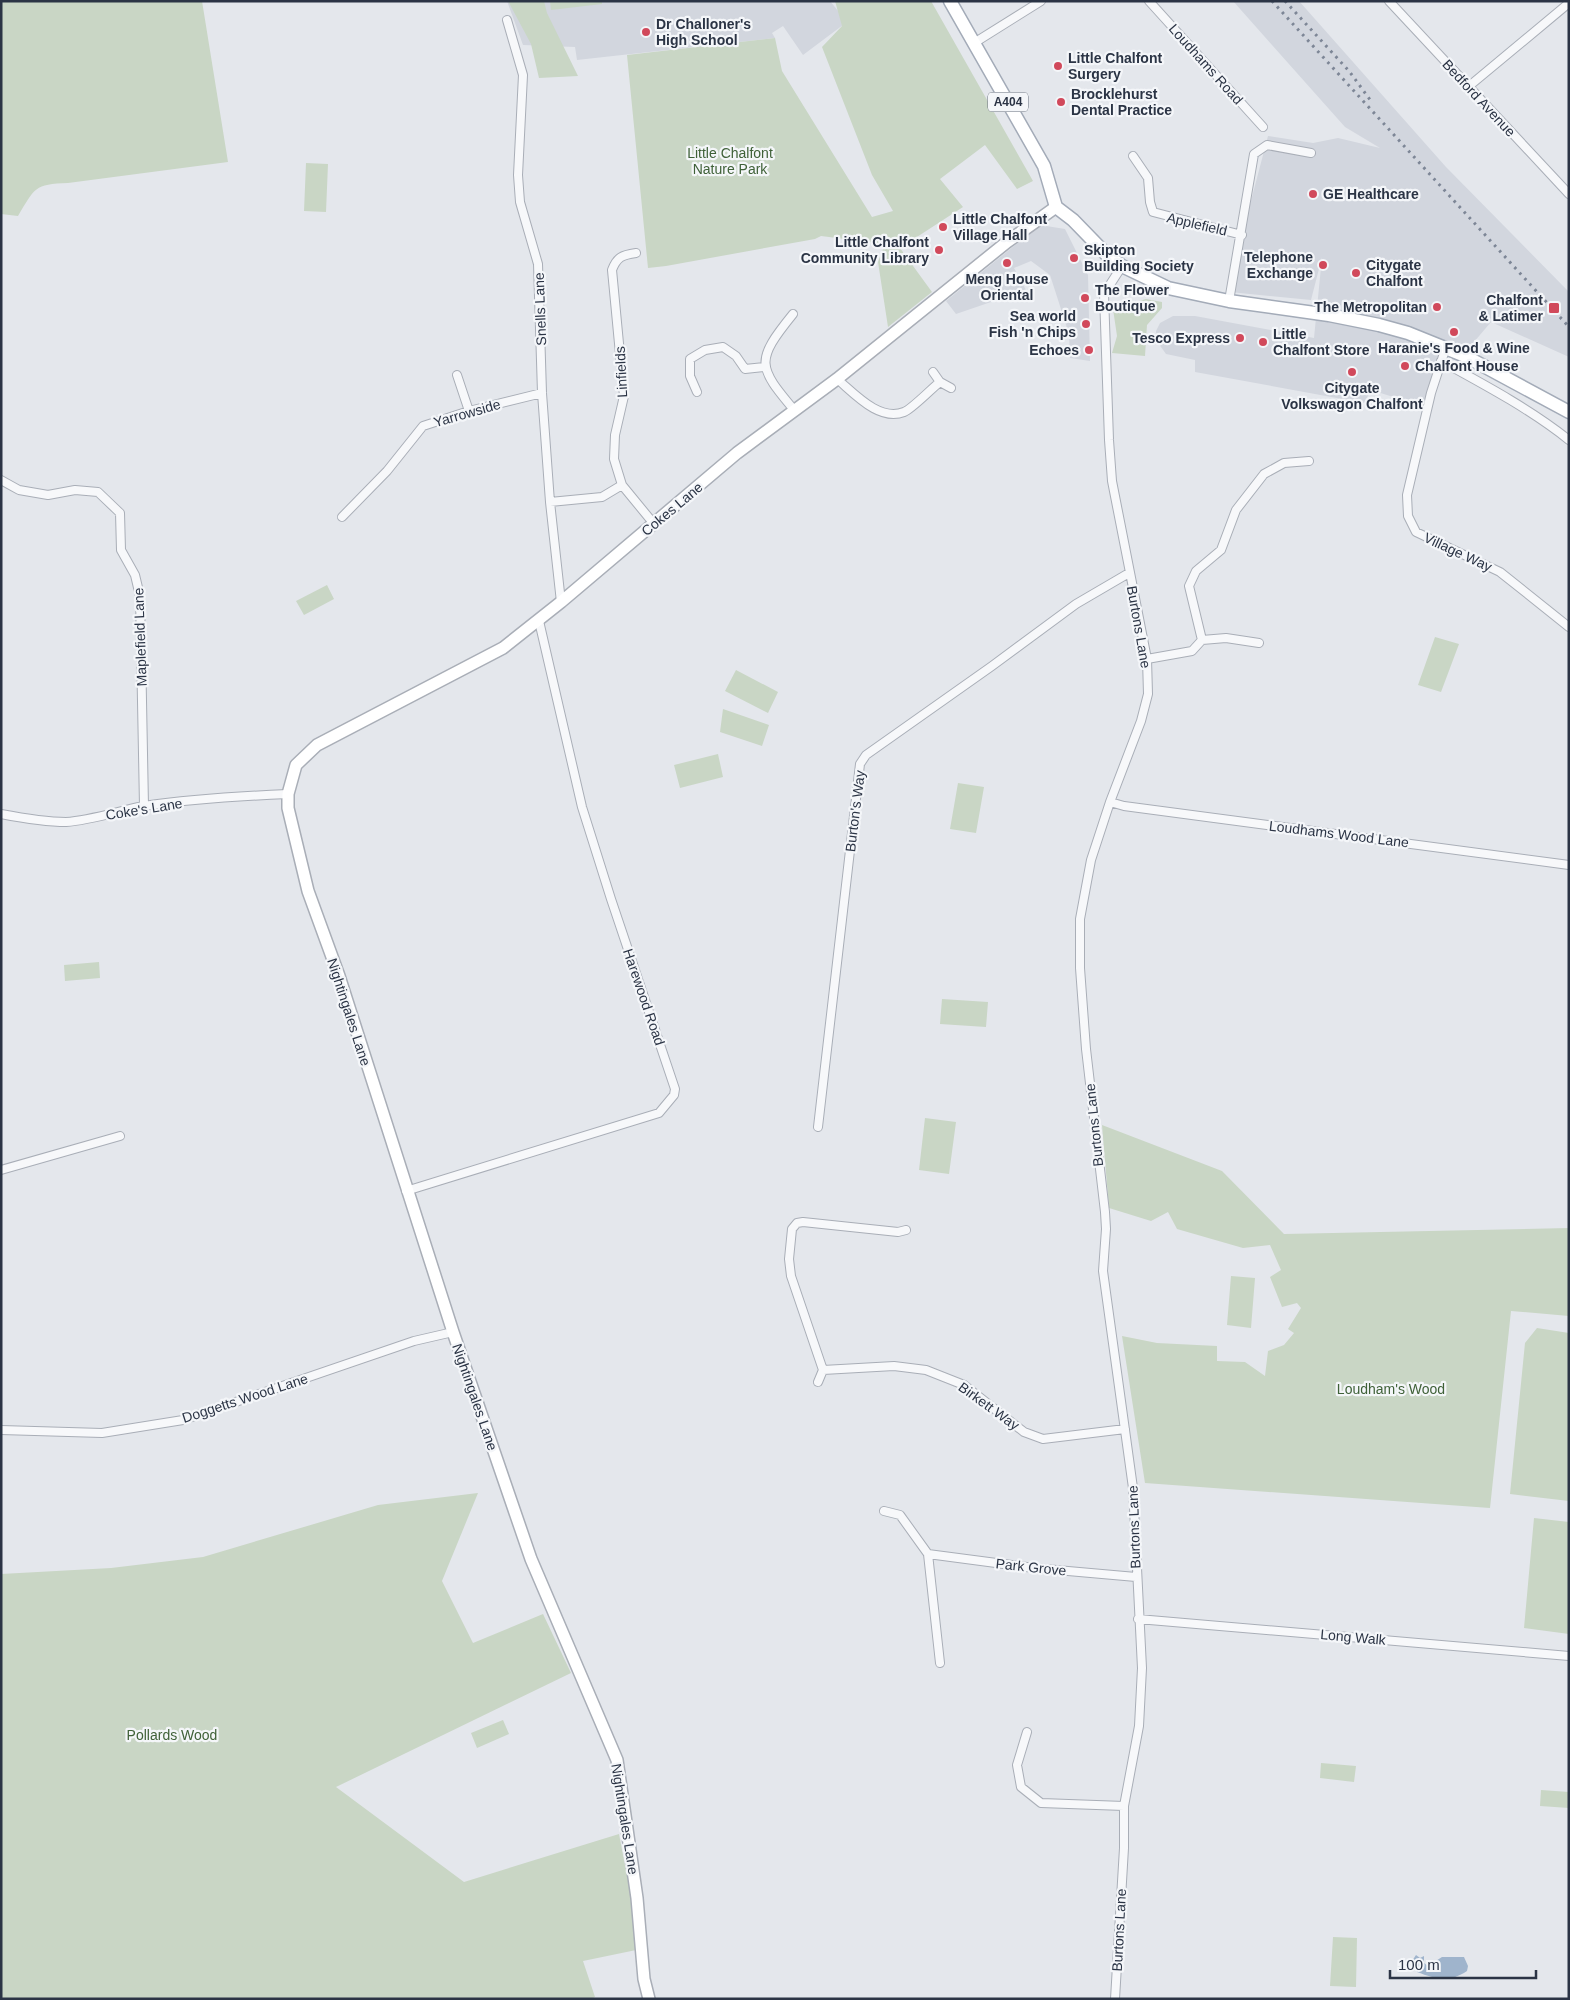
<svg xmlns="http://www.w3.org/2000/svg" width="1570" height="2000" font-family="Arial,sans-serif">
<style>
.built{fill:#d2d6de}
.green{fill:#c9d6c5}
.water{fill:#9fb4cc}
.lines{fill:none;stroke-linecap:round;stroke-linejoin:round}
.street-casing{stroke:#a9aeb7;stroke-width:10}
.secondary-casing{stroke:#a9aeb7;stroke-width:14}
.primary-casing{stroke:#a3abb8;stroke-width:15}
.street{stroke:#f7f8fa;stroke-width:8}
.secondary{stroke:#fff;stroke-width:11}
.primary{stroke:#fff;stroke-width:12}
.rail{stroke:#7d8696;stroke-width:3;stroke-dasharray:2.5 5;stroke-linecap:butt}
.poi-dot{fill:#d1495b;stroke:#f4f6f9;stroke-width:2}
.labels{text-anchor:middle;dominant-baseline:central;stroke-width:4.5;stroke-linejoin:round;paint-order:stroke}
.shield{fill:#f4f6f9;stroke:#676e7b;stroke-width:1}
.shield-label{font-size:12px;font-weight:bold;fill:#2b3445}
.poi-label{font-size:14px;font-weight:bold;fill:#2b3445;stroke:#f4f6f9;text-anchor:start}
.street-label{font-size:14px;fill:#2b3445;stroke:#f4f6f9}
.park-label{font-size:14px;fill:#3f6138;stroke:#f4f6f9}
</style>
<rect width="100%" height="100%" fill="#e4e7ec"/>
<!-- built -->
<path class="built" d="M507 1H830L847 22 803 55 783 26 772 33 775 38 577 60 575 47 523 45Z
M1233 1H1299L1446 167 1569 292V357L1491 322 1468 349 1465 356 1447 348 1431 393 1422 406 1371 390 1364 403 1195 372V360L1166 354 1156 340V331L1160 323 1173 316H1195L1314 338 1322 257 1311 300 1230 292 1242 235 1268 136 1313 143 1338 138 1380 148 1345 127Z
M1040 225 1065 229 1088 275 1090 361 1070 358 1069 334 1050 275 1031 261 1014 268 1026 290 956 314 946 301Z"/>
<!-- green -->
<path class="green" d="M1 1H202L228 162 68 183C34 184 35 188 18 216L1 214Z
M508 1H544L547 13 578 76 539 78 531 44Z
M550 1H602V4L551 10Z
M835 1H931L1033 181 1017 189 985 145 940 179 963 207 900 248 932 292 888 327 878 262 885 244 821 236 815 239 666 266 648 268 627 55 775 38 782 71 872 217 893 211 872 175 822 47 842 26Z
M306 163 328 164 326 212 304 211Z
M1146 299 1162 302V308L1147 325 1145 356 1112 353 1117 336 1113 309Z
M327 585 334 599 304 615 296 601Z
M1435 637 1459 644 1441 692 1418 685Z
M736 670 778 692 768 713 725 691Z
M723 709 769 725 762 746 720 732Z
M718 754 723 777 680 788 674 765Z
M958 783 984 787 976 833 950 829Z
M99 962 100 978 65 981 64 965Z
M942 999 988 1002 986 1027 940 1024Z
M925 1118 956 1122 949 1174 919 1170Z
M1102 1125 1222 1171 1284 1234 1569 1228V1316L1511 1311 1490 1508 1145 1483 1122 1336 1157 1343 1217 1346V1361L1245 1362 1265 1376 1268 1351 1284 1345 1294 1333 1288 1329 1301 1308 1297 1303 1282 1307 1270 1277 1281 1270 1270 1245 1243 1248 1177 1229 1168 1212 1151 1221 1109 1208Z
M1231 1276 1255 1278 1251 1328 1227 1325Z
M1537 1328 1569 1333V1501L1510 1494 1525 1343Z
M478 1493 442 1581 473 1643 543 1614 571 1673 336 1787 464 1882 619 1834 641 1949 583 1961 595 1997 591 1999H1V1574L111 1568 203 1557 378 1505Z
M1534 1518 1569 1522V1634L1524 1628Z
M503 1720 509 1734 477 1748 471 1733Z
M1321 1763 1356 1766 1354 1782 1320 1778Z
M1541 1790 1569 1792V1808L1540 1806Z
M1333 1937 1357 1938 1356 1987 1330 1986Z"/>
<!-- water -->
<path class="water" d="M1416 1955 1420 1958 1424 1956V1963L1428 1966 1442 1957H1464L1468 1966 1467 1971C1449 1983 1436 1979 1417 1972L1412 1961Z"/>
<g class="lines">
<defs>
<path id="street" d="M1149 1 1263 127
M1389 1 1569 194
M507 20 523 75 518 175 520 202 538 264 542 393 550 502 561 602
M974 43 1041 1
M1468 87 1569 3
M1133 156 1148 178 1150 202 1153 212 1242 235
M636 253C622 255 617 257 612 270L624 396 615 435 614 459 622 485 654 524
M1229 301 1254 154 1267 145 1311 153
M793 314C755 361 757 366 795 411
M1446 347 1431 393 1407 495 1408 516 1416 532 1500 572 1569 627
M1441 361C1485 385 1530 409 1569 440
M457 375 469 411
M837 379C854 393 879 422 904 412 912 409 932 388 940 382L933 372
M940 382 951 388
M697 392 690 376V359L705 350 723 347 736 356 745 369 765 367
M1 480 19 490 48 495 75 490 98 492 120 513 121 550 135 575 140 596 144 806
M550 502 602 497 622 485
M342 517 387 471 423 426 469 411 542 393
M1202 640 1226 638 1259 643
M1147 659 1192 651 1202 640 1189 586 1196 571 1221 550 1236 510 1264 474 1284 463 1309 461
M1110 802 1124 806 1569 865
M1 814C22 818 45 822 66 822 92 820 118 811 144 806 191 799 240 796 288 794
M818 1127 860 764 866 755 992 666 1076 604 1129 573
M1 1170 120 1136
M406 1191 659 1113 674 1095 675 1089 611 899 582 807 539 621
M906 1230 898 1232 803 1222 797 1223 792 1229 789 1259 791 1276 823 1370 894 1366 926 1370 964 1385 1024 1432 1043 1439 1125 1429
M818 1382 823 1370
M1 1430 102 1433 183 1420 414 1341 453 1332
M884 1511 900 1515 928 1554 940 1663
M928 1554 1034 1568 1136 1577
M1138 1619 1569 1656
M1027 1732 1017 1765 1021 1787 1041 1803 1124 1806
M1115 1999 1124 1848V1806L1139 1726 1142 1668 1133 1488 1103 1271 1106 1229 1105 1212 1086 1049 1080 968V919L1091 860 1110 802 1141 721 1148 694 1147 659 1112 481 1109 440 1104 294 1122 266"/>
<path id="secondary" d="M649 1999 644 1979 637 1898 617 1760 531 1559 453 1332 339 976 308 891 288 808V794L296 765 317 745 503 648 561 602 737 453 837 379 1007 242 1056 207"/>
<path id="primary" d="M950 1 1044 166 1056 207 1073 220 1106 254 1122 266 1168 288 1229 301 1329 315 1379 325 1408 333 1465 356 1569 412"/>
</defs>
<!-- street casing -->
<use href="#street" class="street-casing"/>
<!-- secondary casing -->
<use href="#secondary" class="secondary-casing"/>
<!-- primary casing -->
<use href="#primary" class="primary-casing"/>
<!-- street -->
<use href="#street" class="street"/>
<!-- secondary -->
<use href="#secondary" class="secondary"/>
<!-- primary -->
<use href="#primary" class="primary"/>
<!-- rail -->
<path class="rail" d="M1272 1 1569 327
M1285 1 1349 71 1371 101"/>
</g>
<!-- markers -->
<g class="poi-dot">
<circle cx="646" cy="32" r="5"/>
<circle cx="1058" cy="66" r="5"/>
<circle cx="1061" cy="102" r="5"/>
<circle cx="1313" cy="194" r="5"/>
<circle cx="943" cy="227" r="5"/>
<circle cx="939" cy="250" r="5"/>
<circle cx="1074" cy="258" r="5"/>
<circle cx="1007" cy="263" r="5"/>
<circle cx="1323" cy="265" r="5"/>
<circle cx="1356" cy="273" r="5"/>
<circle cx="1085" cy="298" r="5"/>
<circle cx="1437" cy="307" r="5"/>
<rect x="1548" y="302" width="12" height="12" rx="2.5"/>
<circle cx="1086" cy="324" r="5"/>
<circle cx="1454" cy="332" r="5"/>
<circle cx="1240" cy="338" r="5"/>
<circle cx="1263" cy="342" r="5"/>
<circle cx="1089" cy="350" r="5"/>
<circle cx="1405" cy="366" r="5"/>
<circle cx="1352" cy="372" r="5"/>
</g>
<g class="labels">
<!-- shield labels -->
<rect class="shield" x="988" y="92.5" width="40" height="19" rx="4"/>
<g class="shield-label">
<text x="1008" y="102">A404</text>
</g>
<!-- poi labels -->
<g class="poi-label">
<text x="656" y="24">Dr Challoner's<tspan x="656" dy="16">High School</tspan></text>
<text x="1068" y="58">Little Chalfont<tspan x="1068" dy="16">Surgery</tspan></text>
<text x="1071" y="94">Brocklehurst<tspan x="1071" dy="16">Dental Practice</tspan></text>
<text x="1323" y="194">GE Healthcare</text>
<text x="953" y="219">Little Chalfont<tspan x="953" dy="16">Village Hall</tspan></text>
<text x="929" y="242" text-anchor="end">Little Chalfont<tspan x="929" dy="16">Community Library</tspan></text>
<text x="1084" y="250">Skipton<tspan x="1084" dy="16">Building Society</tspan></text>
<text x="1313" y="257" text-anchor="end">Telephone<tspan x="1313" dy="16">Exchange</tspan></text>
<text x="1366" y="265">Citygate<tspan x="1366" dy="16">Chalfont</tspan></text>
<text x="1007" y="279" text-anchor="middle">Meng House<tspan x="1007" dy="16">Oriental</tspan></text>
<text x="1095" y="290">The Flower<tspan x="1095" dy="16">Boutique</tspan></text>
<text x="1543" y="300" text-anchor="end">Chalfont<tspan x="1543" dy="16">&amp; Latimer</tspan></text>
<text x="1427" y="307" text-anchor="end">The Metropolitan</text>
<text x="1076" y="316" text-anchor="end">Sea world<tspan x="1076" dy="16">Fish 'n Chips</tspan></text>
<text x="1273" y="334">Little<tspan x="1273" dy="16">Chalfont Store</tspan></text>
<text x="1230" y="338" text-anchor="end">Tesco Express</text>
<text x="1454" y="348" text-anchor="middle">Haranie's Food &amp; Wine</text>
<text x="1079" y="350" text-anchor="end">Echoes</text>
<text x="1415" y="366">Chalfont House</text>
<text x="1352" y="388" text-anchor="middle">Citygate<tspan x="1352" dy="16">Volkswagon Chalfont</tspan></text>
</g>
<!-- street labels -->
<g class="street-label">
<text transform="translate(1206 64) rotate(48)">Loudhams Road</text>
<text transform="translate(1479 98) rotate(47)">Bedford Avenue</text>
<text transform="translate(1197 224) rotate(13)">Applefield</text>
<text transform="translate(540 309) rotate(-92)">Snells Lane</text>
<text transform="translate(621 372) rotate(-93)">Linfields</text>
<text transform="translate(467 413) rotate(-16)">Yarrowside</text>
<text transform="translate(672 509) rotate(-40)">Cokes Lane</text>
<text transform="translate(1458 552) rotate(25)">Village Way</text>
<text transform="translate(1139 627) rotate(80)">Burtons Lane</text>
<text transform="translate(140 637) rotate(-92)">Maplefield Lane</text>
<text transform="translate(144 809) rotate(-9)">Coke's Lane</text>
<text transform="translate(855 811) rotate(-83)">Burton's Way</text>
<text transform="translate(1339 834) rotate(7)">Loudhams Wood Lane</text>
<text transform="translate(644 997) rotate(71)">Harewood Road</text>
<text transform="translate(349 1012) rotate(72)">Nightingales Lane</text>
<text transform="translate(1094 1125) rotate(-96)">Burtons Lane</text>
<text transform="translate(475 1397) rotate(71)">Nightingales Lane</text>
<text transform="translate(245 1398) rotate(-18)">Doggetts Wood Lane</text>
<text transform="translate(989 1406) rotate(36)">Birkett Way</text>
<text transform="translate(1134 1527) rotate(-92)">Burtons Lane</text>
<text transform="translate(1031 1567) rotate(6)">Park Grove</text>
<text transform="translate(1353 1637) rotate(5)">Long Walk</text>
<text transform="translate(625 1819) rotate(81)">Nightingales Lane</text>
<text transform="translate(1119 1930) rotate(-87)">Burtons Lane</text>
</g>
<!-- park labels -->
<g class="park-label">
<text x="730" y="153">Little Chalfont<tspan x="730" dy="16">Nature Park</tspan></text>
<text x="1391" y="1389">Loudham's Wood</text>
<text x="172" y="1735">Pollards Wood</text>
</g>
</g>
<!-- border -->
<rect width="1570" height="2000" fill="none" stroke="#2b3445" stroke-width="5"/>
<!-- scale -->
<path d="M1390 1970v8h146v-8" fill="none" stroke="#2b3445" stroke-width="2.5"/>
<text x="1398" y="1970" font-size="15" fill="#2b3445" stroke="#f4f6f9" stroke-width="4" paint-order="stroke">100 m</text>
</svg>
